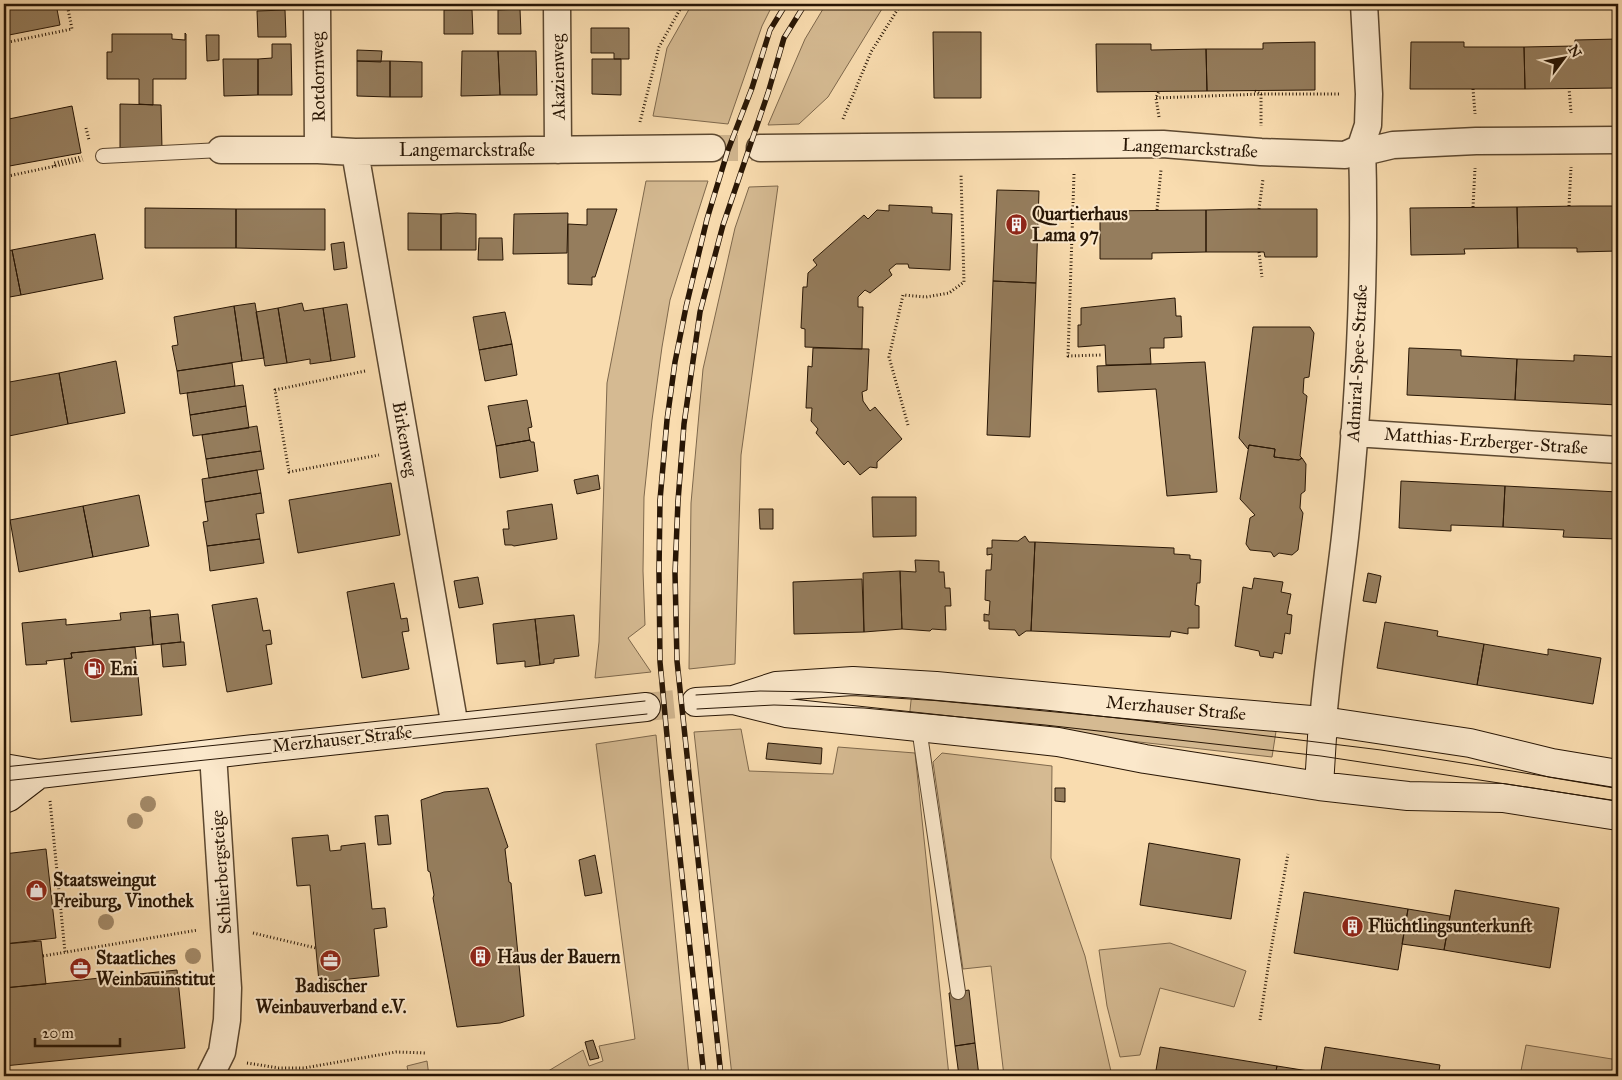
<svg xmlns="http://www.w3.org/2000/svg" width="1622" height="1080" font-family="'IM FELL Great Primer',serif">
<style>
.green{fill:#d5ba92;stroke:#7e684c}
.building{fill:#957d5d;stroke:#281605}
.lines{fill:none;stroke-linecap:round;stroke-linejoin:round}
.minor-tunnel{stroke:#cfb48d;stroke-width:26;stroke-dasharray:26 13;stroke-linecap:butt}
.secondary-tunnel{stroke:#cfb48d;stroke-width:28;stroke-dasharray:28 14;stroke-linecap:butt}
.service-casing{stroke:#5c4830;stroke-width:16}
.minor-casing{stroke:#5c4830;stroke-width:29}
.secondary-casing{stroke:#281605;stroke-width:30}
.path{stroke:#281605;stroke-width:3;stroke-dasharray:1 2.5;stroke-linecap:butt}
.service{stroke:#fbe8cb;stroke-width:14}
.minor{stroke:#fbe8cb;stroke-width:26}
.secondary{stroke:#fbe8cb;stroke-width:28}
.tram{stroke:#281605;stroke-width:1}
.rail-casing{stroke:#281605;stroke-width:5.5}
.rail{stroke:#fbe8cb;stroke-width:4;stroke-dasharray:11;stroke-linecap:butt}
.tree{fill:#a38a69}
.labels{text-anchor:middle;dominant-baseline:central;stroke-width:4;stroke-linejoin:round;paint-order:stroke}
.street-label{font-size:18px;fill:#281605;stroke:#fbe8cb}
.poi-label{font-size:18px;font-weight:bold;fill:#281605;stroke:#fbe8cb;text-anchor:start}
</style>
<rect width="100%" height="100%" fill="#f9dcaf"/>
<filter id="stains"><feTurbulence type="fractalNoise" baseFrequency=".004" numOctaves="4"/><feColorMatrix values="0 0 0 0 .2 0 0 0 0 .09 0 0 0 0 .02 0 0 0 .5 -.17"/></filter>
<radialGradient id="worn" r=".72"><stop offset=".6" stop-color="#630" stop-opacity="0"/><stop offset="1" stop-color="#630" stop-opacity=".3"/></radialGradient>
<!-- green -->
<path class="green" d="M692 4H773L762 26 728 124 653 116 667 48Z
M826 4H885L828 97 799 124 768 125 805 39Z
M646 181H708L670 300 662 347 652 420 644 497 643 571 645 625 628 638 651 672 595 678 599 642 607 383Z
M778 186 741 455 735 664 689 669 691 503 703 369 735 228 749 187Z
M912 691 1277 725 1272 757 1006 727 909 720Z
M741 729 749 771 833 774 838 747 915 753 949 1076H732L694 732Z
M656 735 689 1076H535H540L583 1050 589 1066 603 1061 599 1046 635 1039 596 744Z
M942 753 1052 766 1051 858 1085 956 1112 1076H1004L991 966 963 969 933 762Z
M1170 943 1246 971 1234 1007 1160 988 1140 1055 1120 1057 1107 1006 1099 950Z
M1526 1045 1618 1060V1076H1520Z
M427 1061 429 1076H409L407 1066Z"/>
<!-- building -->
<path class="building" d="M4 4H56L60 25 4 36Z
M520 9 521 34H498V10Z
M285 10 286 37H258L257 11Z
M444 10H472L473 34H444Z
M591 28H629V59H614V53H591Z
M933 32H981V98H934Z
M185 33 186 34V79H153V105L139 104V79H107V52H112V34H172V39L185 40Z
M206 35H219V60L207 61Z
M1618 39V88L1525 89 1524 47 1575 46V40Z
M1315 42V90L1207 91 1206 49H1263V43Z
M1411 42H1464V47H1524L1525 89H1410Z
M272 44H291L292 95H258V59L272 58Z
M1096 44H1151V50L1206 49 1207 91 1097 92Z
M357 50 382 51 381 62 357 61Z
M462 51H498L500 95 461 96Z
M498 51H536L537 95H500Z
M223 59H258V95L224 96Z
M592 59H621V95L592 94Z
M357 61H390V97L357 96Z
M390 61 422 62V97H390Z
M120 104 161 105 162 149 120 148Z
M72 106 81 153 4 167V120Z
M997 190 1039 191 1036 283 993 281Z
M889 205 932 207V213L952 214 950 270 909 268 908 264H896L889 270 892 275 870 293 865 290 858 297V307H863L862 349 805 347V329L801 328 803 287H807L808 273 817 265 813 260 864 215 868 219 877 210 889 211Z
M1580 206H1618V251L1577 252V248H1518L1517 207Z
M1517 207 1518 248 1464 249 1465 254 1411 255 1410 208Z
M145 208 236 209V248H145Z
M236 209H325V250L236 248Z
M587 209H617L595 277H592V285L568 284V224L587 225Z
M1249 209H1317V257H1265L1264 252H1206V210Z
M1206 210V252L1152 253V259H1100V211Z
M408 213 441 214V250H408Z
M457 213 476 214V250H441V214Z
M568 213 567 253 513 254 514 214Z
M95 234 103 279 21 295 12 250Z
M479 238H502L503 260H478Z
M344 242 347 268 334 270 331 244Z
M12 250 21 295 4 298V252Z
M993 281 1036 283 1030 437 987 435Z
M1175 298 1176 316H1181L1182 337 1164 338V348H1150L1151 364 1106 365 1105 345 1078 347V325H1081V308Z
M255 303 264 358 242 361 234 306Z
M302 303 304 311 323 308 331 361 310 364V359L287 363 278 308Z
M347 304 355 357 331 361 323 308Z
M234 306 242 361 177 371 172 346 178 345 174 317Z
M278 308 287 363 265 366 256 312Z
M505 312 512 344 479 350 473 317Z
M1253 327H1310L1314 333 1309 377 1304 378 1303 393 1307 396 1300 456 1302 458 1299 460 1274 457 1275 449 1249 445 1248 449 1239 438Z
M512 344 517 375 485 381 479 350Z
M813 348 869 349 867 390 862 392 863 401 870 411 875 407 902 439 877 462V468L870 467 860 475 848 461 844 465 816 433 818 429 811 421 812 408H806L808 366 812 367Z
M1409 348 1461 350V356L1517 359 1515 400 1407 395Z
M1574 355 1618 357V405L1515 400 1517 359 1574 361Z
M116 361 125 413 68 424 59 373Z
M1205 362 1217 492 1167 496 1156 389 1098 392 1097 366Z
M232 363 235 386 180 394 177 371Z
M59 373 68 424 4 437V383Z
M243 385 246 406 190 415 187 393Z
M527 400 532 427 528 428 530 440 496 446 488 406Z
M246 406 249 428 193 436 190 415Z
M257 426 261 451 206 459 202 435Z
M530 440 531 442H534L538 471 500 478 496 446Z
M1249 445 1275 449 1274 457 1299 460 1302 458 1306 464 1305 491 1301 494 1300 508 1303 513 1298 550 1292 555 1279 553 1274 557 1271 552 1250 550 1246 544 1250 518 1255 515 1240 499Z
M261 451 264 469 209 478 206 459Z
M257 470 261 493 205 502 202 479Z
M598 475 600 489 577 494 574 480Z
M1401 481 1505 486 1503 527 1451 525V531L1399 528Z
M391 483 400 535 298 553 289 500Z
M1505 486 1618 492 1616 539 1563 537 1564 530 1503 527Z
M261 493 264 513 256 514 260 539 207 546 203 522 208 521 205 502Z
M139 495 149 546 93 557 83 506Z
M872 497H916V536L873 537Z
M552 504 557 539 514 546 512 545H505L503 529H509L507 511Z
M83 506 93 557 19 572 10 520Z
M759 509H773V529H760Z
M1025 536 1029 542H1035L1031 631H1026L1019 636 1015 630 989 629V621H984V614L989 615 990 601 985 600 986 570H991L992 554 987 555V548H992V540L1018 541Z
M260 539 264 563 210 571 207 546Z
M1035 542 1174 548V554L1190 555V559L1201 560 1200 583H1197L1195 605 1199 606V628H1188V634L1171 631 1170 637 1031 631Z
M915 560 939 561V572H944L945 588H950L951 606H945L946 630 932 629 930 631 902 629 900 571 916 572Z
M900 571 902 629 864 632 863 573Z
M1368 573 1381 576 1376 603 1363 601Z
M478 577 483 604 459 608 454 581Z
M1254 578 1283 582 1281 592 1291 594 1287 614 1292 615 1290 634 1285 633 1282 654 1274 652 1273 658 1260 656 1259 651 1235 646 1243 587 1252 589Z
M862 579 864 632 794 634 793 582Z
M394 583 401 619 407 618 409 631 402 632 409 669 362 678 347 592Z
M257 598 263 631 270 630 272 644 266 645 272 684 227 692 212 605Z
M150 610 153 645 71 653 72 658 46 661 47 664 26 665 22 623 66 619V625L121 620 120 613Z
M178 614 181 642 153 645 150 617Z
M574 615 579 656 554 659V663L540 665 535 619Z
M535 619 540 665 525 667V661L497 664 493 624Z
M1385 622 1438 631 1437 636 1484 644 1477 685 1377 668Z
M181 642H184L186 665 163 667 161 644Z
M1484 644 1548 655V649L1601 658 1593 704 1477 685Z
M135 647 142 715 71 722 64 659 72 658 71 653Z
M768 743 822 748 821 764 766 759Z
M488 788 508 847 505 849 509 882 511 883 524 1016 500 1023 457 1027 433 898 434 895 430 872 428 871 421 800 444 792Z
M1055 788H1065V802L1055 801Z
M388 815 391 844 378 845 375 816Z
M328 835 330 851 341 850V846L365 843 372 909 385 908 387 927 374 929 379 976 319 982 310 885 297 886 292 838Z
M1149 843 1240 859 1231 919 1140 905Z
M46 849 56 938 4 944V854Z
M595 855 602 893 585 896 579 860Z
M1455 890 1559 908 1550 968 1444 950Z
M1304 892 1408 909 1398 970 1294 953Z
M1408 909 1450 916 1444 950 1402 944Z
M41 941 46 984 4 988V944Z
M177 970 185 1048 4 1066V988Z
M969 990 975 1043 955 1046 949 993Z
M593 1040 599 1058 590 1060 585 1042Z
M975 1043 979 1076H959L955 1046Z
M1160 1047 1277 1066 1275 1076H1155Z
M1325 1047 1440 1065 1438 1076H1320Z
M1277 1066 1321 1073 1320 1076H1275Z"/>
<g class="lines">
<!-- minor-tunnel -->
<path class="minor-tunnel" d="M712 148H760"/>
<!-- secondary-tunnel -->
<path class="secondary-tunnel" d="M646 707 696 702"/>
<defs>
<path id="service" d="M103 156 221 150
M919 728 958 992"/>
<path id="minor" d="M317 4 318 150
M557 4 558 150
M760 148 1163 144 1261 152 1345 155 1356 150H1372L1393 145 1476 141 1618 140
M221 150H318L355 152 712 148
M355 152 455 727
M1354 433 1618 450
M1323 721C1328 660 1338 598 1345 537 1359 407 1366 274 1362 143L1368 125 1369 94 1364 4
M210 1076 222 1052 227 1020 228 988 213 754"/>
<path id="secondary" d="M733 700 776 686 853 681 936 686 1158 707 1323 721 1470 743 1552 763 1618 774
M696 702 733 700 786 713 1058 742 1145 759 1319 786 1408 796 1503 798 1618 816
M4 768 39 774 254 749 646 707
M1319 786 1323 721
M4 799 9 797 39 774"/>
</defs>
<!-- service casing -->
<use href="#service" class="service-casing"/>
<!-- minor casing -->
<use href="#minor" class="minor-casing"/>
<!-- secondary casing -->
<use href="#secondary" class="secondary-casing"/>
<!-- path -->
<path class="path" d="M4 43 72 29 67 4
M1569 88 1571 113
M1473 89 1475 114
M1255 91 1261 94V126
M1156 98 1261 94H1341
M1159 117 1156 98 1159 91
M843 119 871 52 901 4
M640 122 659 47 683 4
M86 128 89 140
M55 166 54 163 82 157
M1074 174 1068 356 1101 355
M4 177 83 160
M1569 206 1571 167
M1473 207 1475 168
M1259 209 1263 179
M1157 210 1161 170
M1259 252 1262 277
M365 371 275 390 289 472 379 455
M908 425 889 357 903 295 926 297 949 293 964 282 961 174
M50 801 65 952
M253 933 316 948
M43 956 198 930
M1260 1020 1270 955 1288 854
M247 1063 279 1068H304L396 1052 427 1053"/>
<!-- service -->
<use href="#service" class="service"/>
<!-- minor -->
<use href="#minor" class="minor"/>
<!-- secondary -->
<use href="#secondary" class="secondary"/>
<!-- tram -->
<path class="tram" d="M696 695 760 691 821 692 910 698 1045 710 1153 722 1381 750 1618 788
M697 709 774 705 864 708 1045 725 1321 756 1618 801
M4 767 645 701
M4 781 647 714"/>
<defs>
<path id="rail" d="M704 1076 669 757 660 662 659 572 660 500 667 420 675 362 686 307 707 219 728 150 752 88 770 30 786 4
M721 1076 677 661 675 573 678 501 684 424 700 312 723 225 768 93 784 38 805 4"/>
</defs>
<!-- rail casing -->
<use href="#rail" class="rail-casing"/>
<!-- rail -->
<use href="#rail" class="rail"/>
</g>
<!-- trees -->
<g class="tree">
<circle cx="148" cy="804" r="8"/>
<circle cx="135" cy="821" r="8"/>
<circle cx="106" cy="922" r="8"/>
<circle cx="193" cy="956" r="8"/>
</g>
<!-- icons -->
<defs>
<symbol id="building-disc" viewBox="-11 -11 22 22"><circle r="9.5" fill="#8f2418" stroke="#fbe8cb"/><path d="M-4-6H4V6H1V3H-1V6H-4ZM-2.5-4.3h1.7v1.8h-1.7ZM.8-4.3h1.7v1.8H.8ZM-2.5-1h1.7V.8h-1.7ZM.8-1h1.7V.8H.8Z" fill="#fff"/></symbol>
<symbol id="fuel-disc" viewBox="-11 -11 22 22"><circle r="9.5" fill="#8f2418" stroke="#fbe8cb"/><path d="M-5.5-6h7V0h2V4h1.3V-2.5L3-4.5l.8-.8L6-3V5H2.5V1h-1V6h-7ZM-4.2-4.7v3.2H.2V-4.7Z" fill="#fff"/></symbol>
<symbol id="shop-disc" viewBox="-11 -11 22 22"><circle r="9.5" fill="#8f2418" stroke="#fbe8cb"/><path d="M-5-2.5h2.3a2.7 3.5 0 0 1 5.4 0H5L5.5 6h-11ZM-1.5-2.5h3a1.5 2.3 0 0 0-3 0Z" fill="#fff"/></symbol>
<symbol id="office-disc" viewBox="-11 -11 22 22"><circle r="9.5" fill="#8f2418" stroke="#fbe8cb"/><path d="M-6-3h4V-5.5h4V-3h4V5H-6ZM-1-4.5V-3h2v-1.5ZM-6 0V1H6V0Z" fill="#fff"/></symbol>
</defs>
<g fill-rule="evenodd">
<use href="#building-disc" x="1004" y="212" width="25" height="25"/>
<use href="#fuel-disc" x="82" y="656" width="25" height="25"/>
<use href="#shop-disc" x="24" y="878" width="25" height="25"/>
<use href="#building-disc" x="1340" y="914" width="25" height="25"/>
<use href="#building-disc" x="468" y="944" width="25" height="25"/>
<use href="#office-disc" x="318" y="948" width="25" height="25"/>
<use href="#office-disc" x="68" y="956" width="25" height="25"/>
</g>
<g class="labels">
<!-- street labels -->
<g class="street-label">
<text transform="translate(318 77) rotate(-91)">Rotdornweg</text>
<text transform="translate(558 77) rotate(-91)">Akazienweg</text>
<text transform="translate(1190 148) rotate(3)">Langemarckstraße</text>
<text x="467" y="150">Langemarckstraße</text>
<text transform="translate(1357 363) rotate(-87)">Admiral-Spee-Straße</text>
<text transform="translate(405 439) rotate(80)">Birkenweg</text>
<text transform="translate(1486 441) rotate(4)">Matthias-Erzberger-Straße</text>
<text transform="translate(1176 708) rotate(5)">Merzhauser Straße</text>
<text transform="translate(342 739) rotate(-6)">Merzhauser Straße</text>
<text transform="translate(221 872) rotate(-94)">Schlierbergsteige</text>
</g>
<!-- poi labels -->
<g class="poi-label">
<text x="1032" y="214">Quartierhaus<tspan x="1032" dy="21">Lama 97</tspan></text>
<text x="110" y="669">Eni</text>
<text x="53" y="880">Staatsweingut<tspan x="53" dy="21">Freiburg, Vinothek</tspan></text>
<text x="1368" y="926">Flüchtlingsunterkunft</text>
<text x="497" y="957">Haus der Bauern</text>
<text x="96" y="958">Staatliches<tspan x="96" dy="21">Weinbauinstitut</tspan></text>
<text x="331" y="986" text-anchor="middle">Badischer<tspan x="331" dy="21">Weinbauverband e.V.</tspan></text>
</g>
</g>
<!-- margin -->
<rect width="1622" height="1080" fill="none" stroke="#f9dcaf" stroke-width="20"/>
<rect x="5" y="5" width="1612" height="1070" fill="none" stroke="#281605" stroke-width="2.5"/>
<rect x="10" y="10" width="1602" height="1060" fill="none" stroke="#281605"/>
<!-- north arrow -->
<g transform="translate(1564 58) rotate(58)" stroke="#fbe8cb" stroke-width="4" paint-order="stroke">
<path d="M0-4L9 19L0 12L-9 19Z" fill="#281605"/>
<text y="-8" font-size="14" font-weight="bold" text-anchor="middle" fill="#281605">N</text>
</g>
<!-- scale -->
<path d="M35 1038v8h85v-8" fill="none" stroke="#281605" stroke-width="2.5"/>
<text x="42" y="1038" font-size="15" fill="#281605" stroke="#fbe8cb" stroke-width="4" paint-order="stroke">20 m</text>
<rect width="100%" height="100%" filter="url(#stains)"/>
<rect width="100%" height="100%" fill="url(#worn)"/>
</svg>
